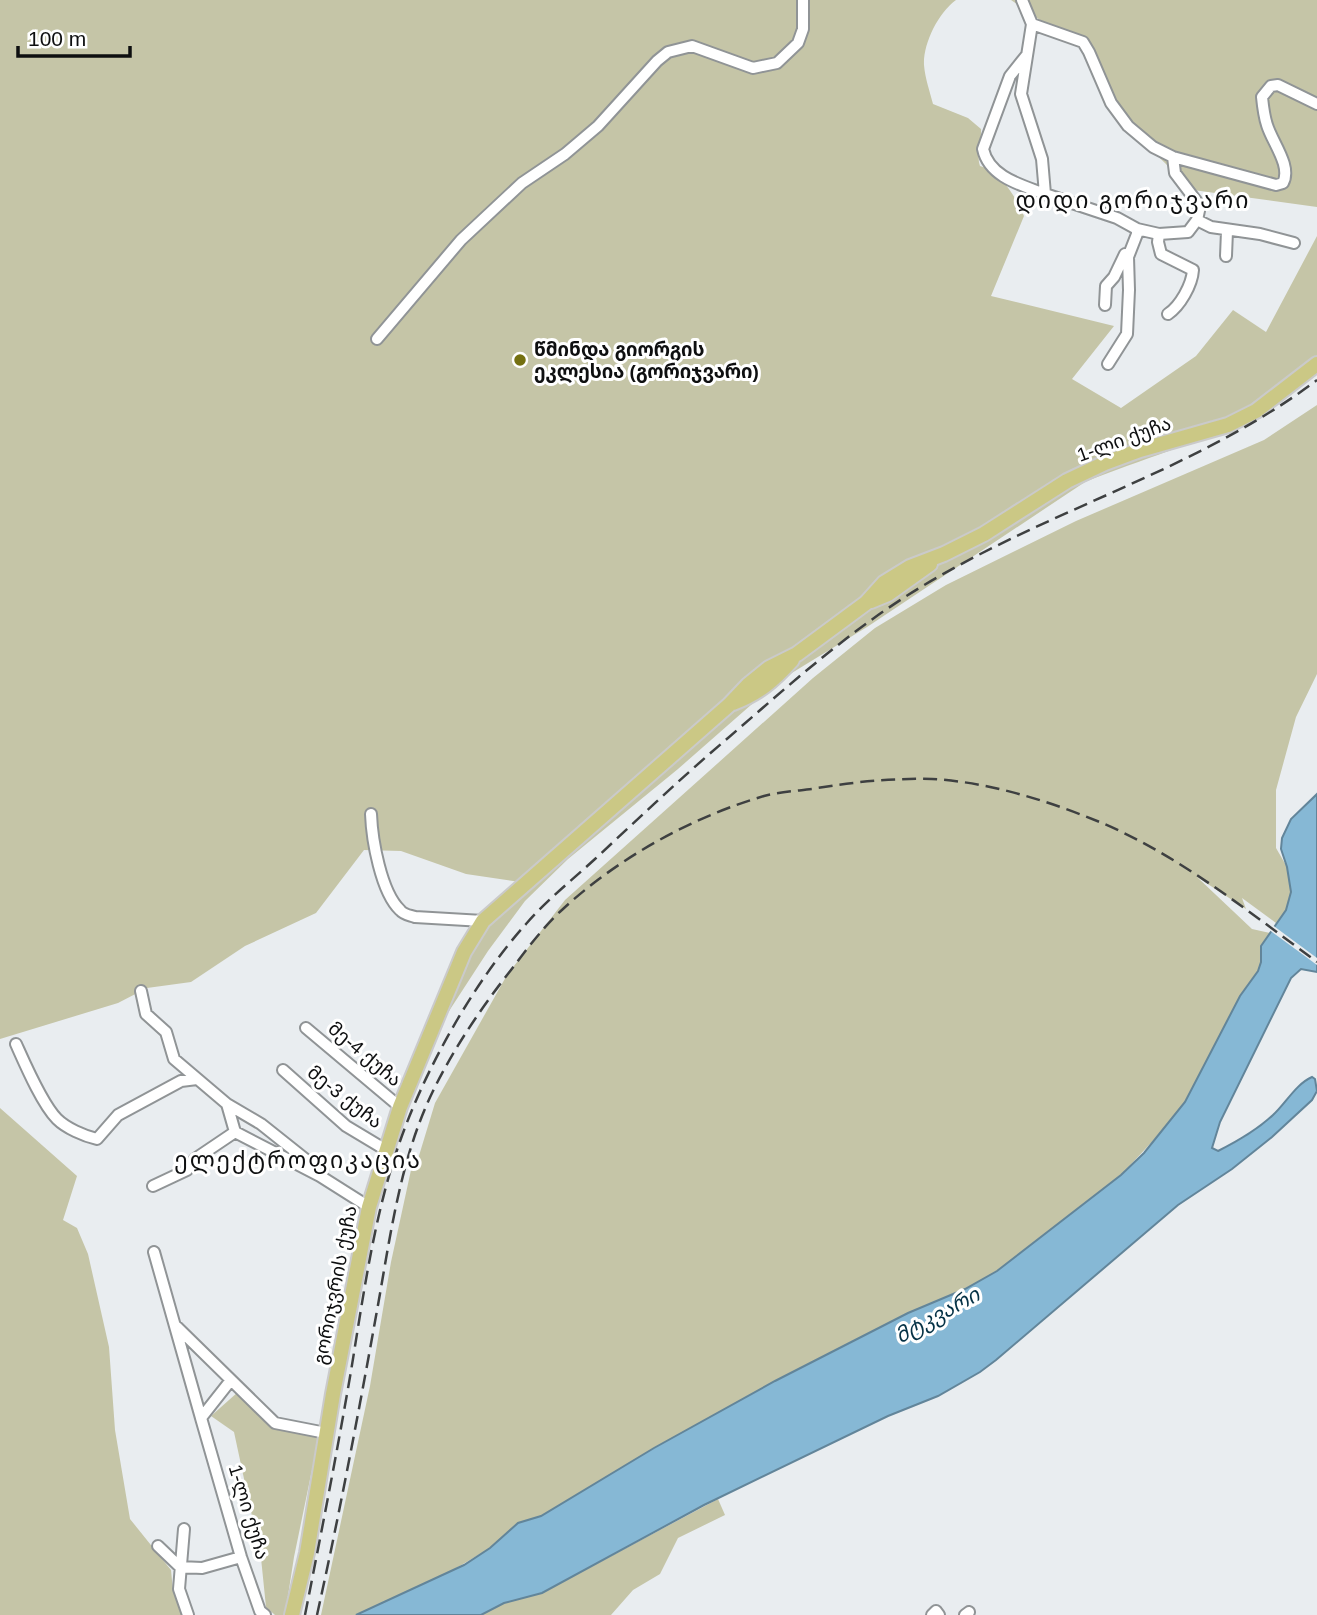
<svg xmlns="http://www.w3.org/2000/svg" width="1317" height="1615" font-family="Arial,'Noto Sans Georgian',sans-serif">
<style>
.green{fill:#c5c5a7}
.water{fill:#86b8d5;stroke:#62859a;stroke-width:2}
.pier{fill:#e9edf0}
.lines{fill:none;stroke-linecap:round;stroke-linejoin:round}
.minor-casing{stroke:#909496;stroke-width:14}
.major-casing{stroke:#cacaca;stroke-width:18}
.minor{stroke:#fff;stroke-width:10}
.major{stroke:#cbc885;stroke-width:14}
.rail{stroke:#3e4041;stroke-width:2.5;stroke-dasharray:14 7;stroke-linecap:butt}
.poi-dot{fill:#747011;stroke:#fff;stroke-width:2.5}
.labels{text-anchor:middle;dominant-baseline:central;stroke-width:6;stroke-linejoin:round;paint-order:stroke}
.poi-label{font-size:19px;font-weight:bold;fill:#0e0f10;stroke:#fff;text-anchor:start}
.street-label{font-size:19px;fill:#0e0f10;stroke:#fff}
.water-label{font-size:21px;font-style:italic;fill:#053246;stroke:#fff}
.quarter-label{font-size:23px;letter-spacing:2px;fill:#0e0f10;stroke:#fff}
</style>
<rect width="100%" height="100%" fill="#e9edf0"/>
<!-- green -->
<path class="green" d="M0 0H956C938 13 923 44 924 65 925 78 930 92 933 104L968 118 981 129C982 141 976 154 980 166 1000 171 1016 197 1024 216L991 296 1114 326 1072 379 1121 408 1196 356 1233 310 1266 332 1317 236V370C1297 385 1277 403 1255 414 1201 443 1141 459 1085 482L867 627 777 682 678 769 568 859 525 901 488 951 438 1028 460 971 489 924 528 891 520 882 466 874 401 851 364 850 316 913 245 946 191 982 147 988 118 1003 0 1039Z
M1011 0H1317V207L1186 189 1166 164 1105 106 1082 49Z
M1317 405V674L1296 717 1276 790V848L1287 867 1291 892 1286 910 1276 923 1242 898 1246 909 1197 877 1252 929 1270 933 1260 949 1261 962 1258 971 1240 996 1185 1102 1162 1131 1121 1175 997 1271 965 1289 908 1313 654 1448 541 1516 518 1523 490 1548 443 1576 356 1615H321L370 1386 391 1262 411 1170 418 1159 435 1103 507 975 565 900 813 678 875 628 946 585 1076 521 1264 440Z
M0 1108 77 1176 63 1220 77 1228 88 1254 109 1347 115 1430 130 1519 171 1570 173 1591 182 1615H0Z
M238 1392 273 1428 319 1436 294 1557 285 1615H275L266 1607 261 1558 234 1432 211 1416Z
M718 1499 725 1515 678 1538 660 1574 633 1590 611 1615H481L504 1603 542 1593Z"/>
<!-- water -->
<path class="water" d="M1317 794V972L1301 969 1291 978 1220 1122 1212 1148 1218 1151C1238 1141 1256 1131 1273 1115 1286 1103 1296 1084 1312 1077L1315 1079 1317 1091 1312 1100 1272 1137 1232 1169 1178 1205 996 1360 980 1372 938 1396 888 1416 704 1505 542 1593 504 1603 481 1615H356L464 1565 490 1548 518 1523 541 1516 654 1448 775 1381 908 1313 965 1289 997 1271 1121 1175 1144 1153 1185 1102 1240 996 1258 971 1261 962V946L1286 910 1291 892 1287 867 1281 849 1282 838 1291 819Z"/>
<!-- pier -->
<path class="pier" d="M1271 924 1317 958V965L1268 929Z"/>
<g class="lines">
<defs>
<path id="minor" d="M1022 0 1032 24 1083 42 1089 52 1111 103 1128 126 1153 147 1173 157 1276 185 1283 183C1292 166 1272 142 1267 125 1264 116 1263 107 1262 97L1271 86 1278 85 1317 104
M1032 24 1021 94 1042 159 1045 194 1117 218 1137 229 1159 234 1158 242 1161 254 1193 270C1192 285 1180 306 1168 314
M1026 56 1010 76 983 149C989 177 1021 185 1045 194
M1173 157 1175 173 1200 206 1197 220 1211 227 1260 234 1294 243
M1159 234 1188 232 1197 220
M1226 256 1227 231
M1105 305 1106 286 1114 277 1125 254
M377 339 461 240 522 183 565 154 598 126 657 61 668 52 692 46 753 68 777 63 798 43 803 29V0
M1108 364 1127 334 1129 290 1128 257 1137 234V229
M371 814C372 840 381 892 400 910 404 915 409 915 415 917L483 921
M141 991 146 1014 166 1032 174 1059 227 1104 261 1124 310 1163 320 1176
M306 1028 400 1107
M16 1044C25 1064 42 1104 57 1119 66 1128 84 1136 97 1139L118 1115 181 1081 197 1079
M283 1070 346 1126 386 1150
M227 1104 235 1132 320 1176 369 1207
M153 1186 187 1170 195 1159 235 1132
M154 1252 201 1418
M177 1327 275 1423 326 1433
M231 1380 201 1418 241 1557 260 1611 265 1615
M184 1529 179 1589 188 1615
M158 1546 180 1567 202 1568 241 1557
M932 1615 936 1611 939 1615
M965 1615 969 1612"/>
<path id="major" d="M871 601 888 594 930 564
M733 703C759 693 773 681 792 660
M292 1615 307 1553 333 1394 369 1207 400 1107 464 952 483 921 729 705 748 685 769 668 797 654 866 603 884 583 910 567 944 554 984 534 1067 481 1105 463 1140 450 1228 425 1256 411 1317 364"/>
</defs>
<!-- minor casing -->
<use href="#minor" class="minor-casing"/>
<!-- major casing -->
<use href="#major" class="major-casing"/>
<!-- minor -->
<use href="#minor" class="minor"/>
<!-- major -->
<use href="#major" class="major"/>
<!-- rail -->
<path class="rail" d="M305 1615C321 1534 337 1453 351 1371 363 1298 373 1223 396 1153 421 1076 472 984 526 924 547 900 572 880 595 859 639 818 682 777 728 738 795 680 860 621 938 577 1061 506 1203 466 1317 380
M317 1615C339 1516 358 1416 376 1316 390 1240 399 1161 433 1091 454 1048 481 1008 511 970 527 949 543 927 563 909 618 858 692 817 764 796 779 792 796 791 812 789 852 782 891 778 932 779 989 782 1049 801 1102 823 1180 856 1249 912 1317 962"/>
</g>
<!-- markers -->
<circle class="poi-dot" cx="520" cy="360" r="7"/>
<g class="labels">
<!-- poi labels -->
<g class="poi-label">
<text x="534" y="349">წმინდა გიორგის<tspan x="534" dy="22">ეკლესია (გორიჯვარი)</tspan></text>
</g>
<!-- street labels -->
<g class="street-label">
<text transform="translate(1124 439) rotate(-20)">1-ლი ქუჩა</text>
<text transform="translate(365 1054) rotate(40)">მე-4 ქუჩა</text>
<text transform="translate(345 1097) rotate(38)">მე-3 ქუჩა</text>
<text transform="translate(335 1285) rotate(-79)">გორიჯვრის ქუჩა</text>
<text transform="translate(249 1512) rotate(73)">1-ლი ქუჩა</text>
</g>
<!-- water labels -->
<g class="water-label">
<text transform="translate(937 1315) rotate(-29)">მტკვარი</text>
</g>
<!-- quarter labels -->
<g class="quarter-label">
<text x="1133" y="200">დიდი გორიჯვარი</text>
<text x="298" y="1160">ელექტროფიკაცია</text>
</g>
</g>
<!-- scale -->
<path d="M18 46v10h112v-10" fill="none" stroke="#0e0f10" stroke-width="3.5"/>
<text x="28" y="46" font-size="21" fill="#0e0f10" stroke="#ffffff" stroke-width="5" paint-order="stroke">100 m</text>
</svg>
